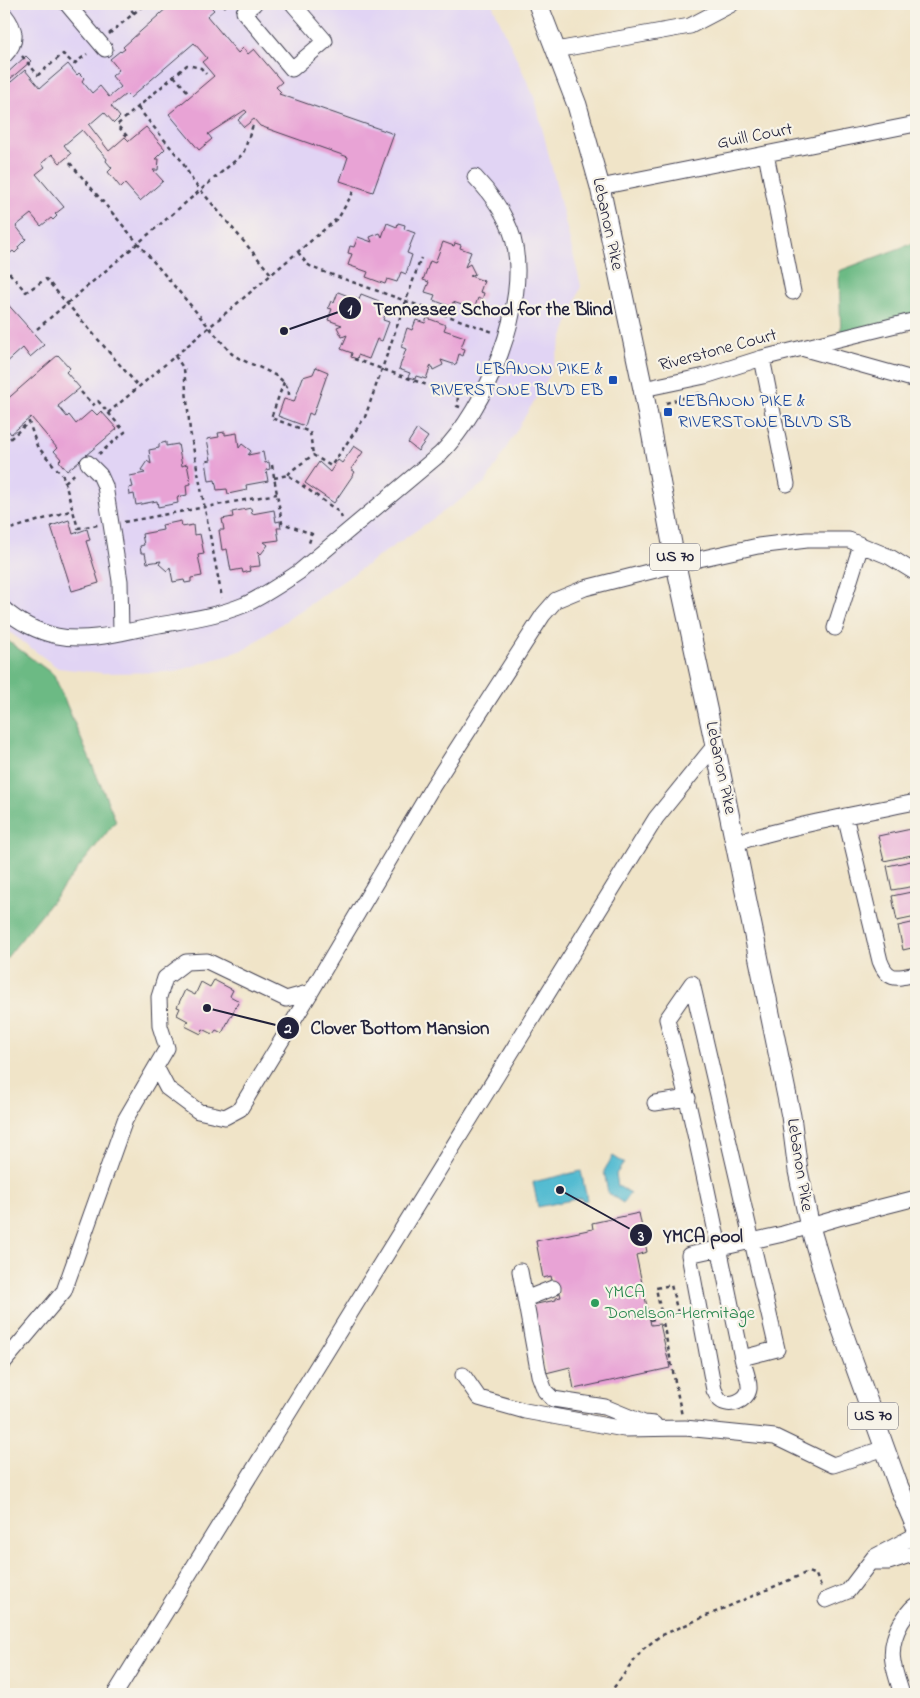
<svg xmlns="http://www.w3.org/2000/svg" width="920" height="1698" font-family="'Indie Flower',sans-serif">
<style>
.built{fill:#e1d4f4}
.forest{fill:#6cba84;stroke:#476e60}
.water{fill:#53bbd1;stroke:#3a6e86}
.building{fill:#e8a3d5}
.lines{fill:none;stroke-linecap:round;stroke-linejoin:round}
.minor-casing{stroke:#413f50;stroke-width:17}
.major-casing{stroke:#413f50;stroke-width:21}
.path{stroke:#413f50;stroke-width:2.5;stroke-dasharray:4 4;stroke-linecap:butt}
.minor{stroke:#fff;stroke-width:15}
.major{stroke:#fff;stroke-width:19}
.transit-dot{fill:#1a4fb4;stroke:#f7f3e8;stroke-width:2}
.leisure-dot{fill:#2e9e5b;stroke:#f7f3e8;stroke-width:2}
.labels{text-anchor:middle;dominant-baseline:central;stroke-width:4.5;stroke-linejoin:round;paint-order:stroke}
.shield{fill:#f7f3e8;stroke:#62616f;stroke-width:1}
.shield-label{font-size:16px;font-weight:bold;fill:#22223b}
.street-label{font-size:18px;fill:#22223b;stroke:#f7f3e8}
.transit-label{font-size:18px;fill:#164399;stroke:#f7f3e8;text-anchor:end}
.leisure-label{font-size:18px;fill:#27864d;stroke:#f7f3e8;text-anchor:start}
.leader{fill:none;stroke:#22223b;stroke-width:2}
.callout-dot{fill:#22223b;stroke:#f7f3e8;stroke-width:2}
.mark-label{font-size:15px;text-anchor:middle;font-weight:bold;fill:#fff}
.callout-label{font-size:19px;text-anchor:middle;font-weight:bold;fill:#22223b;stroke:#f7f3e8;stroke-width:4.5;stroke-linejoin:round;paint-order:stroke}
</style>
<rect width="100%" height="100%" fill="#f7f3e8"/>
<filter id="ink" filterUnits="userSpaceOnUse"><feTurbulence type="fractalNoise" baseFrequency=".02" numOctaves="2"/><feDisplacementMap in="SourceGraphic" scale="10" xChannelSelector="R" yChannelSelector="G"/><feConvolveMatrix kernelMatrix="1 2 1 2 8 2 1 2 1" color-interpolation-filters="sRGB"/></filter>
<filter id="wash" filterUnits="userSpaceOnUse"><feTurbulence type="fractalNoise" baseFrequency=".0096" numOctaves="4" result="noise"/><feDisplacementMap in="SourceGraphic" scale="20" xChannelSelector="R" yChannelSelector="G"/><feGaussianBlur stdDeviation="1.12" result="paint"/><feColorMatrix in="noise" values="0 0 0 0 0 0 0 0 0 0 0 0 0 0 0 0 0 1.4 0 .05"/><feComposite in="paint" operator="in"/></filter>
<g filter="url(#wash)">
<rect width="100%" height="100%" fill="#f0e4c8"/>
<!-- built -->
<path class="built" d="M4 4H492L535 99 581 286 549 376 486 482 245 649 175 672 103 673 58 668 4 628Z"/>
<!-- forest -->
<path class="forest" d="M916 242V321L841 339 839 271Z
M4 638 54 675 116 821 4 961Z"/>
<!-- water -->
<path class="water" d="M613 1156 624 1163 616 1174 618 1186 630 1193 623 1203 608 1193 604 1171Z
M581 1171 587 1200 582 1201 581 1198 538 1207 533 1182Z"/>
<g id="blocks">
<!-- building -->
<path class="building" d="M167 4H208L214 10 207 16 238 53 243 48 248 54 254 49 282 82 276 87 281 92 279 94 394 134 373 192 340 181 348 157 260 126 254 119 244 127 238 120 247 112 245 110 208 134 212 139 199 150 169 114 214 76 202 62 207 58 194 43 130 98 126 94 111 106 120 117 114 123 104 112 89 125 109 151 125 137 129 141 146 127 165 149 155 159H159L158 170H153L163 181 140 201 125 184 121 188 108 172 112 168 106 161 107 159 82 130 64 145 71 154 60 163 52 154 42 163 45 167 36 174 64 207 55 214 57 216 53 220 51 218 41 226 31 214 16 226 26 239 18 247 19 249 15 253 13 251 4 258V76L26 56 31 61 9 80 11 82 25 70 40 88 68 64 77 75 79 73 84 78 82 81 92 93 100 86 109 97 121 87 112 76 119 70 110 59 120 51 121 52 125 49 123 47 169 6Z
M387 223 397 227 398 223 405 225 404 229 415 233 407 253 412 255 406 274 401 272 397 282 387 279 385 284 366 277 368 272 348 265 352 254 348 253 350 246 354 247 358 237 372 242 370 237 380 233 382 237Z
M443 242 454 246 455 243 461 245 460 248 471 252 465 267 470 264 475 274 470 276 484 281 480 292 484 293 482 300 478 298 474 309 453 302 452 307 433 300 435 295 425 292 429 282 423 280 430 261 435 263Z
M338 292 359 300 361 294 379 301 377 306 387 310 383 320 389 322 382 341 377 339 369 359 358 355 357 359 351 357 352 353 341 349 347 335 342 337 337 327 342 325 328 320 332 309 328 308 331 301 334 303Z
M4 300 44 345 30 357 23 348 4 365Z
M427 318 446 325 444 330 465 337 461 348 465 349 463 356 459 354 456 365 441 360 443 365 433 370 431 365 426 379 416 376 415 379 408 377 410 373 399 369 406 349 401 347 407 328 412 330 416 320 425 323Z
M58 355 70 368 66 372 80 388 58 406 67 417 69 415 76 424 92 410 97 415 101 411 117 429 67 471 59 461 61 459 54 451 57 448 31 417 11 434 4 425V402Z
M316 367 328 372 313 415 309 413 305 426 278 416 284 399 294 402 303 377 313 374Z
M417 429 428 437 418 451 408 443Z
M225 432V435L237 433 239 448 242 444 251 451 248 455 263 452 265 463 269 462 270 469 266 470 268 481 246 485 247 490 228 494 227 489 217 490 215 480 209 481 206 461 211 460 207 439 219 437 218 433Z
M166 442V446L178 444 182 466 187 464 191 484 186 485 187 495 177 497 178 503 158 507 157 501 136 505 134 494 130 495 129 488 133 487 130 476 145 473 141 470 147 461 151 464 149 450 159 448V444Z
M354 446 363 452 351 469 355 472 334 503 305 483 319 462 330 472 338 460 342 463Z
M251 508 252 514 274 510 276 522 280 521 281 528H277L279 540 264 542 268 545 261 554 258 551 260 566 249 567 250 571 243 573 242 569 231 571 227 549 222 550 219 530H224L222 519 233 517 232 512Z
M69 520 73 534 87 529 90 540 86 541 99 583 72 591 51 526Z
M181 521 182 527 193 525 194 535 200 534 204 554 198 555 202 576 191 578V582L185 583 184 580 173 582 170 567 167 571 159 564 161 561 147 563 145 553H141L140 546 144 545 142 534 163 530 162 525Z
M916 828V854L884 861 878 836Z
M916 860V886L892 890 887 866Z
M916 891V917L897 921 892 896Z
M916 922V947L903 950 898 926Z
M214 980 233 990 230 996 239 1001 222 1033 216 1030 213 1034 203 1029 201 1034 185 1026 188 1021 177 1015 180 1008 177 1007 185 990 195 995 201 982 210 987Z
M639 1213 647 1252 636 1255 651 1325 660 1324 670 1368 574 1389 570 1367 546 1373 532 1305 556 1300V1298L561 1297 559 1289 554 1290 551 1276 543 1278 536 1241 593 1229 592 1223Z"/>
</g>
</g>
<g filter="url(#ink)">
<use href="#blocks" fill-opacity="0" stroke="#413f50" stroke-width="1"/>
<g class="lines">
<defs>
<path id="minor" d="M67 4 105 49
M254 4 244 12 292 69 325 41 293 4
M4 14C16 29 19 41 4 56
M556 50 690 26 732 4
M766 154 793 292
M600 187 916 124
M805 349 916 380
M762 358 787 484
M643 389 705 376 762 358 916 320
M88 463 100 475 105 486 120 581 121 633
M4 609C18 622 38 632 57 636 90 643 126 631 159 625 187 620 217 616 244 605 264 596 281 584 299 572L440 454C486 409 531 303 513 238 506 214 492 195 475 177
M835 628 861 545
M845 816 880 961C888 982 897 978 916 974
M735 843C794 825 856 814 916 802
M156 1067 167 1088 198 1111 225 1117 240 1109 311 992
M655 1103 688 1098
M520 1271 539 1375 545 1391 553 1399 605 1407 644 1423 654 1424
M525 1299 553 1288
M742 1358C718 1245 697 1131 667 1019L692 983 777 1349 742 1358C744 1367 750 1380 749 1389 747 1401 729 1408 720 1400 717 1397 716 1393 714 1390L689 1255 783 1234 838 1218 916 1198
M4 1362 64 1291 125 1120 167 1048 160 1026 159 997 165 978 186 962 207 961 286 999 311 992 433 786 543 615 556 600 585 588 699 559 758 546 807 540H849L890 557 916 573
M463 1375 479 1398 525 1411 624 1429 685 1428 775 1437 833 1465 885 1448
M870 1562H889L916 1553
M826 1600 848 1591 874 1557 916 1535
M115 1694 656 818 715 745
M902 1694C893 1667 886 1650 901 1623 906 1616 909 1609 916 1605"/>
<path id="major" d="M538 4 577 105 600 187 643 389 676 565 715 745 791 1116 798 1171 810 1227 833 1305 898 1485 916 1527"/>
</defs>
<!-- minor casing -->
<use href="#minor" class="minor-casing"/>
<!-- major casing -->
<use href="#major" class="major-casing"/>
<!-- path -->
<path class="path" d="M126 4 134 13
M223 4 227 8
M109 34 145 4
M22 56 38 75 63 54 74 64 87 54
M174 76 188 92
M138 108 181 160 193 181 271 274
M127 136 117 125 187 65 201 68 206 74
M70 163 231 353C246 366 289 372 289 395
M298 252 307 264 313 268 493 332
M4 267 26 292 46 279 139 387
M37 329 243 154 253 125
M175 356 184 369 190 431 222 598
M354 359 458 396 457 406 460 407
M284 382 271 418 310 432 313 455
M81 392 93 405 98 401 125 432 99 454
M666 403 700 393
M108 413 339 217 355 189
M4 444 29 422 37 446 63 476 78 528 98 525
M272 465 282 523 312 534 309 543 312 544
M288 475 291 471 313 455 331 466 365 417 421 258
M274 478 288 475 339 512 342 518
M65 482 77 472
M124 522 277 494
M4 531 73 510
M678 1313 671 1285 656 1288 682 1416
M650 1320 682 1312
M609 1694 643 1649 660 1636 808 1572 816 1575 821 1587"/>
<!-- minor -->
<use href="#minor" class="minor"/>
<!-- major -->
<use href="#major" class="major"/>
</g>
</g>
<!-- markers -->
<g class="transit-dot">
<rect x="608" y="375" width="10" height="10" rx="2.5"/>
<rect x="663" y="407" width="10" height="10" rx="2.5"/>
</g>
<circle class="leisure-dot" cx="595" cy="1303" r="5"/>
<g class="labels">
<!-- shield labels -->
<g class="shield">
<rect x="650" y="543.5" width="50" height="27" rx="4"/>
<rect x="848" y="1402.5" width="50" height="27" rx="4"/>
</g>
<g class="shield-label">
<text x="675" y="557">US 70</text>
<text x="873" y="1416">US 70</text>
</g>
<!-- street labels -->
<g class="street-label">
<text transform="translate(755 137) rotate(-11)">Guill Court</text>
<text transform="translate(607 224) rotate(78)">Lebanon Pike</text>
<text transform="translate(718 351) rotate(-15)">Riverstone Court</text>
<text transform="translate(720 768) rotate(78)">Lebanon Pike</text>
<text transform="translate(799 1165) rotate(81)">Lebanon Pike</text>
</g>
<!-- transit labels -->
<g class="transit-label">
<text x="603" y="370">LEBANON PIKE &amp;<tspan x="603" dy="21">RIVERSTONE BLVD EB</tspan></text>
<text x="678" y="402" text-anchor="start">LEBANON PIKE &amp;<tspan x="678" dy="21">RIVERSTONE BLVD SB</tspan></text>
</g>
<!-- leisure labels -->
<g class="leisure-label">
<text x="605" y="1293">YMCA<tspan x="605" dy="21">Donelson-Hermitage</tspan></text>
</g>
</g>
<!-- callouts -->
<path class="leader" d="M284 331L350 308M207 1008L288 1028M560 1190L641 1235"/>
<g class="callout-dot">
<circle cx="284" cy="331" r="5"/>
<circle cx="207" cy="1008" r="5"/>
<circle cx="560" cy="1190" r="5"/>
<circle cx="350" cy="308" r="12"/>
<circle cx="288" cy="1028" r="12"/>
<circle cx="641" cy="1235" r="12"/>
</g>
<g class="mark-label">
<text x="350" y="314">1</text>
<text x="288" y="1033">2</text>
<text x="641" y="1241">3</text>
</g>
<g class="callout-label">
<text x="493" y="315">Tennessee School for the Blind</text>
<text x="400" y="1034">Clover Bottom Mansion</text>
<text x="703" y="1242">YMCA pool</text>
</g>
<!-- margin -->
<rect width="920" height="1698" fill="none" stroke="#f7f3e8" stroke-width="20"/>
</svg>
